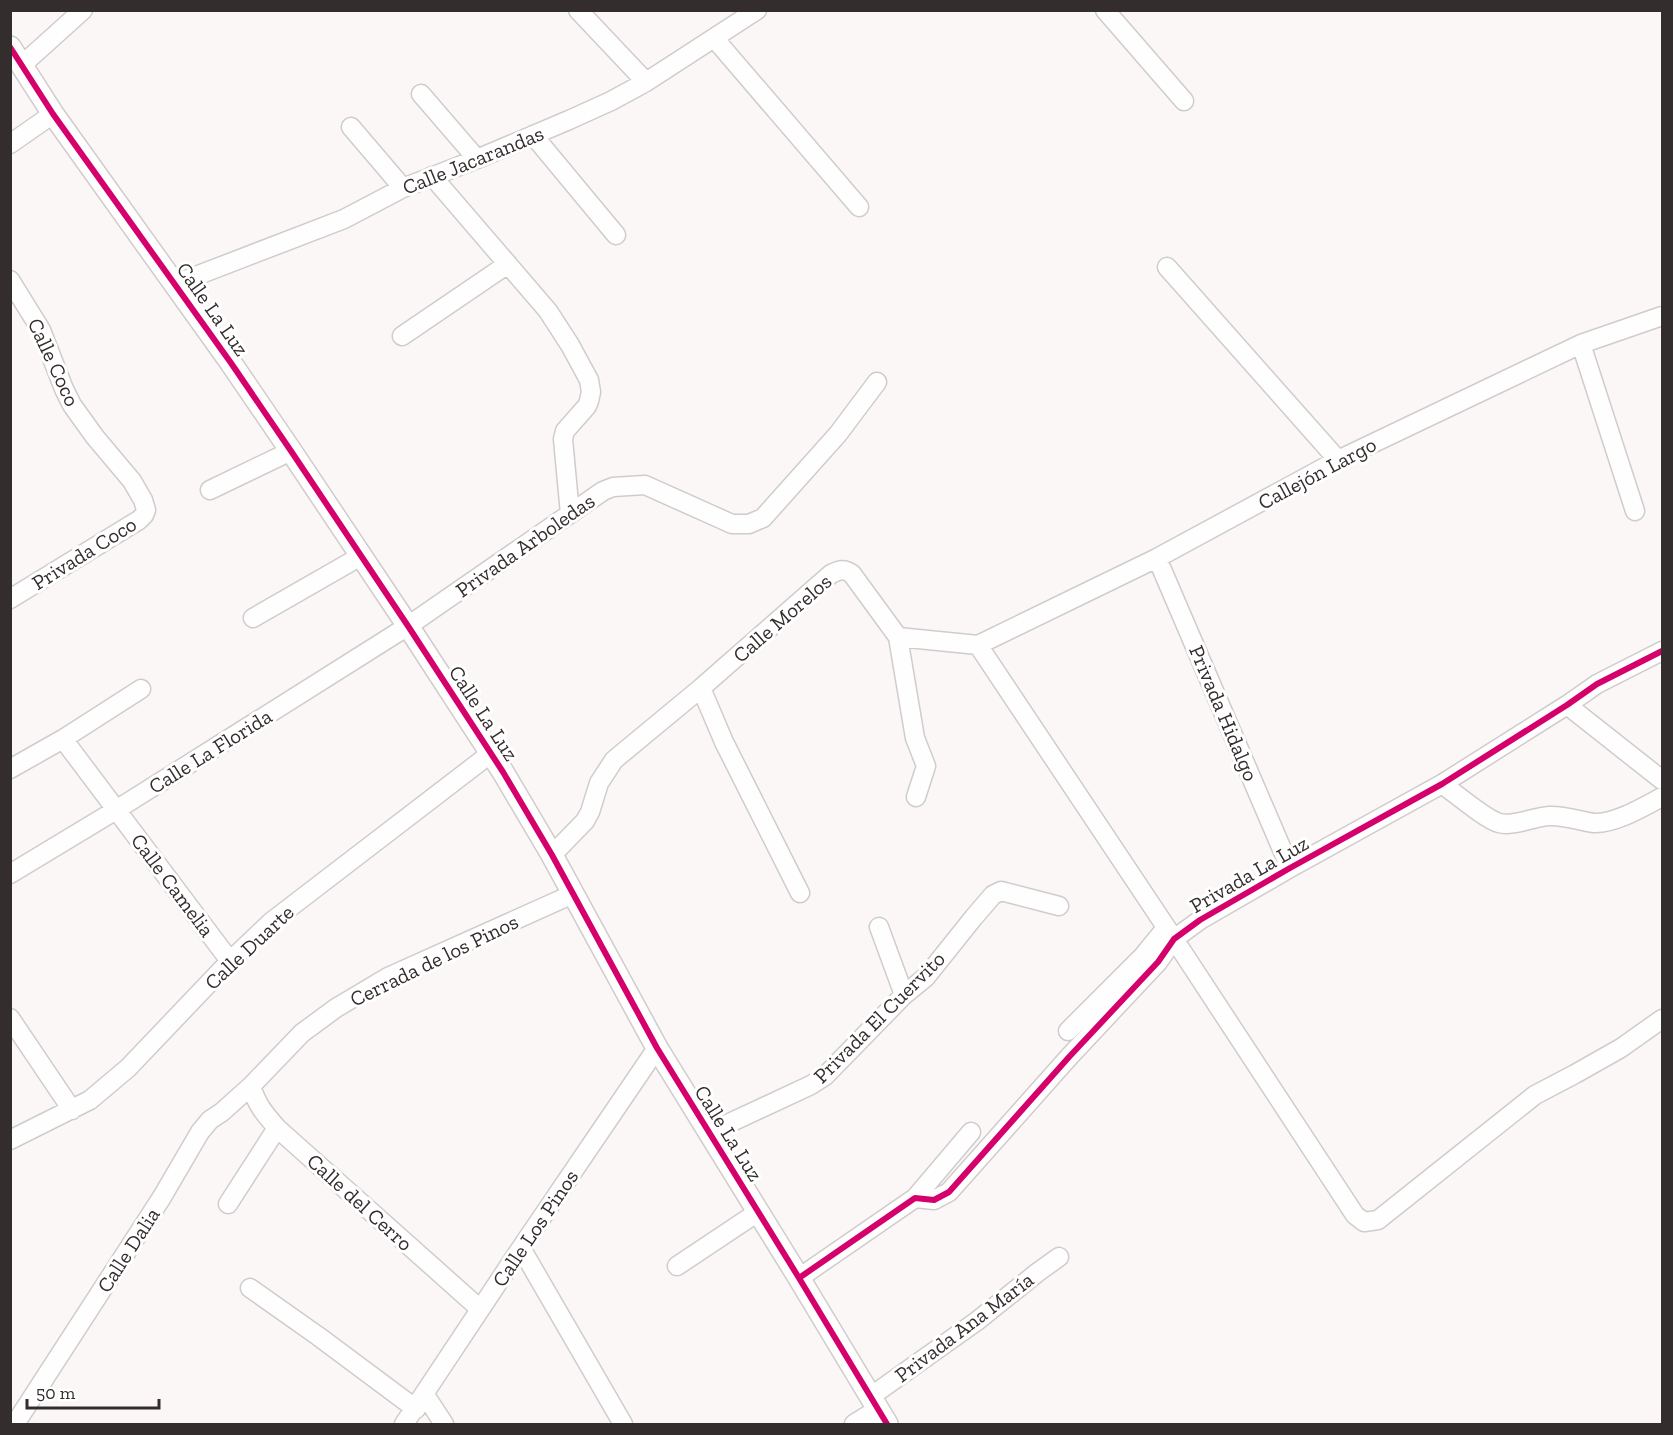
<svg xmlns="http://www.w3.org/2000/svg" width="1673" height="1435" font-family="'Zilla Slab',serif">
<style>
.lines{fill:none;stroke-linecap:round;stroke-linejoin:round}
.minor-casing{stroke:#d1cccb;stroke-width:21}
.tertiary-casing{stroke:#d1cccb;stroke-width:24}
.minor{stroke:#fefefe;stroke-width:18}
.tertiary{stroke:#fefefe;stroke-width:21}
.cycleway-casing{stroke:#fff;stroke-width:10}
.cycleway{stroke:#d6006c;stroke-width:6}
.labels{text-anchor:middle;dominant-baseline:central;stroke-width:6;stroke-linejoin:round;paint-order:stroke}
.street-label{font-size:21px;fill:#342d2d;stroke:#fff}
</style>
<rect width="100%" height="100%" fill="#fbf7f7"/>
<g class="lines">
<defs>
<path id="minor" d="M578 10 646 82
M1105 10 1184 101
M714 38 859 207
M22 65 83 10
M421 94 477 159
M351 127 403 188
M533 135 616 235
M10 144 53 114
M432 176 548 311 570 345 589 380 591 392 589 401 587 406 565 431 563 439 570 514
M1167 267 1338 460
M10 280 41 330 64 389 72 405 95 437 132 481 143 500 146 510 144 515 139 520 10 599
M175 284 344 219 403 188 477 159 569 120 611 101 646 82 757 10
M402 336 508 264
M1581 344 1635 511
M210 490 291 451
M1157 558 1290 868
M253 618 361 556
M898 637 915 738 926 766 916 797
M978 645 1174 939 1355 1215 1364 1222 1378 1220 1535 1095 1575 1074 1621 1048 1662 1019
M978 645 1157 558 1338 460 1581 344 1662 316
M701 688 724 742 800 893
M1567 705 1662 780
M63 739 230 961
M10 769 63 739 141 689
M1442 784C1455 793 1485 819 1499 823 1512 827 1534 817 1549 816 1564 815 1579 821 1594 823 1615 824 1645 806 1662 797
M552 855 585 821 590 812 599 783 614 760 701 688 831 574C839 570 844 568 852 574L898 637 978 645
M10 874 116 810 408 626 603 491 613 487 645 485 732 524H749L763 518 838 434 877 382
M879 927 904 995
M10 1018 72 1110
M1068 1031 1143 956 1166 928
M251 1086C257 1105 264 1113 277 1128L480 1309
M708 1133 811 1085 825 1076 904 995 926 977 974 917 993 895 1001 891 1059 906
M10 1140 90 1100 128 1068 230 961 271 922 490 754
M915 1198 971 1132
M228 1204 277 1128
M521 1248 623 1424
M677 1266 758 1212
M799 1278 915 1198 934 1200 949 1192 1069 1057 1158 962 1174 939 1200 920 1290 868 1442 784 1567 705 1597 684 1662 651
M250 1288 318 1336 416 1409
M425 1395 444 1424
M870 1397 977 1321 1038 1272 1059 1257
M15 1424 162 1197 200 1132 210 1120 222 1112 251 1086 302 1033 336 1008 388 977 573 894
M404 1424 521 1248 657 1048
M854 1424 878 1409"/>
<path id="tertiary" d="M10 47 53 114 231 363 291 451 408 626 503 772 552 855 657 1048 799 1278 887 1424"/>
</defs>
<!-- minor casing -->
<use href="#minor" class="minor-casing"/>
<!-- tertiary casing -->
<use href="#tertiary" class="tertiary-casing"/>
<!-- minor -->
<use href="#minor" class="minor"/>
<!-- tertiary -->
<use href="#tertiary" class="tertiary"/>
<defs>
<path id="cycleway" d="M10 47 53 114 231 363 291 451 408 626 503 772 552 855 657 1048 799 1278 887 1424
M799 1278 915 1198 934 1200 949 1192 1069 1057 1158 962 1174 939 1200 920 1290 868 1442 784 1567 705 1597 684 1662 651"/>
</defs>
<!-- cycleway casing -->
<use href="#cycleway" class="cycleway-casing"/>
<!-- cycleway -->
<use href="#cycleway" class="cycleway"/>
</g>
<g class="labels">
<!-- street labels -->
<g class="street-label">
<text transform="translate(473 160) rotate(-22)">Calle Jacarandas</text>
<text transform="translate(213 309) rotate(55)">Calle La Luz</text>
<text transform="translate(54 362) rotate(65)">Calle Coco</text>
<text transform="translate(1317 473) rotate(-28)">Callejón Largo</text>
<text transform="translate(525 545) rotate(-35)">Privada Arboledas</text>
<text transform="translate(84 553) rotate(-32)">Privada Coco</text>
<text transform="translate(782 618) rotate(-41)">Calle Morelos</text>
<text transform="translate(484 713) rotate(57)">Calle La Luz</text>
<text transform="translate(1224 713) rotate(67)">Privada Hidalgo</text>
<text transform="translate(210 751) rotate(-32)">Calle La Florida</text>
<text transform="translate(1249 874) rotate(-30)">Privada La Luz</text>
<text transform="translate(173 885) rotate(53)">Calle Camelia</text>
<text transform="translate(249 947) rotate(-43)">Calle Duarte</text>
<text transform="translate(434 960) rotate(-26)">Cerrada de los Pinos</text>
<text transform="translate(879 1017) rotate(-45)">Privada El Cuervito</text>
<text transform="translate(729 1133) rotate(58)">Calle La Luz</text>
<text transform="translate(360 1202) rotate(42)">Calle del Cerro</text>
<text transform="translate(535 1228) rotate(-56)">Calle Los Pinos</text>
<text transform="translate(128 1250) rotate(-57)">Calle Dalia</text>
<text transform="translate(964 1327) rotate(-37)">Privada Ana María</text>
</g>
</g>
<!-- border -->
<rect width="1673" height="1435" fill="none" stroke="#342d2d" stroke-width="24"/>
<!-- scale -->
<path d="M27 1399v9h132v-9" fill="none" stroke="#342d2d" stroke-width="3"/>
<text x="36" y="1399" font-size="18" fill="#342d2d" stroke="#ffffff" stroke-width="4.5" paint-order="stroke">50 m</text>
</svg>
